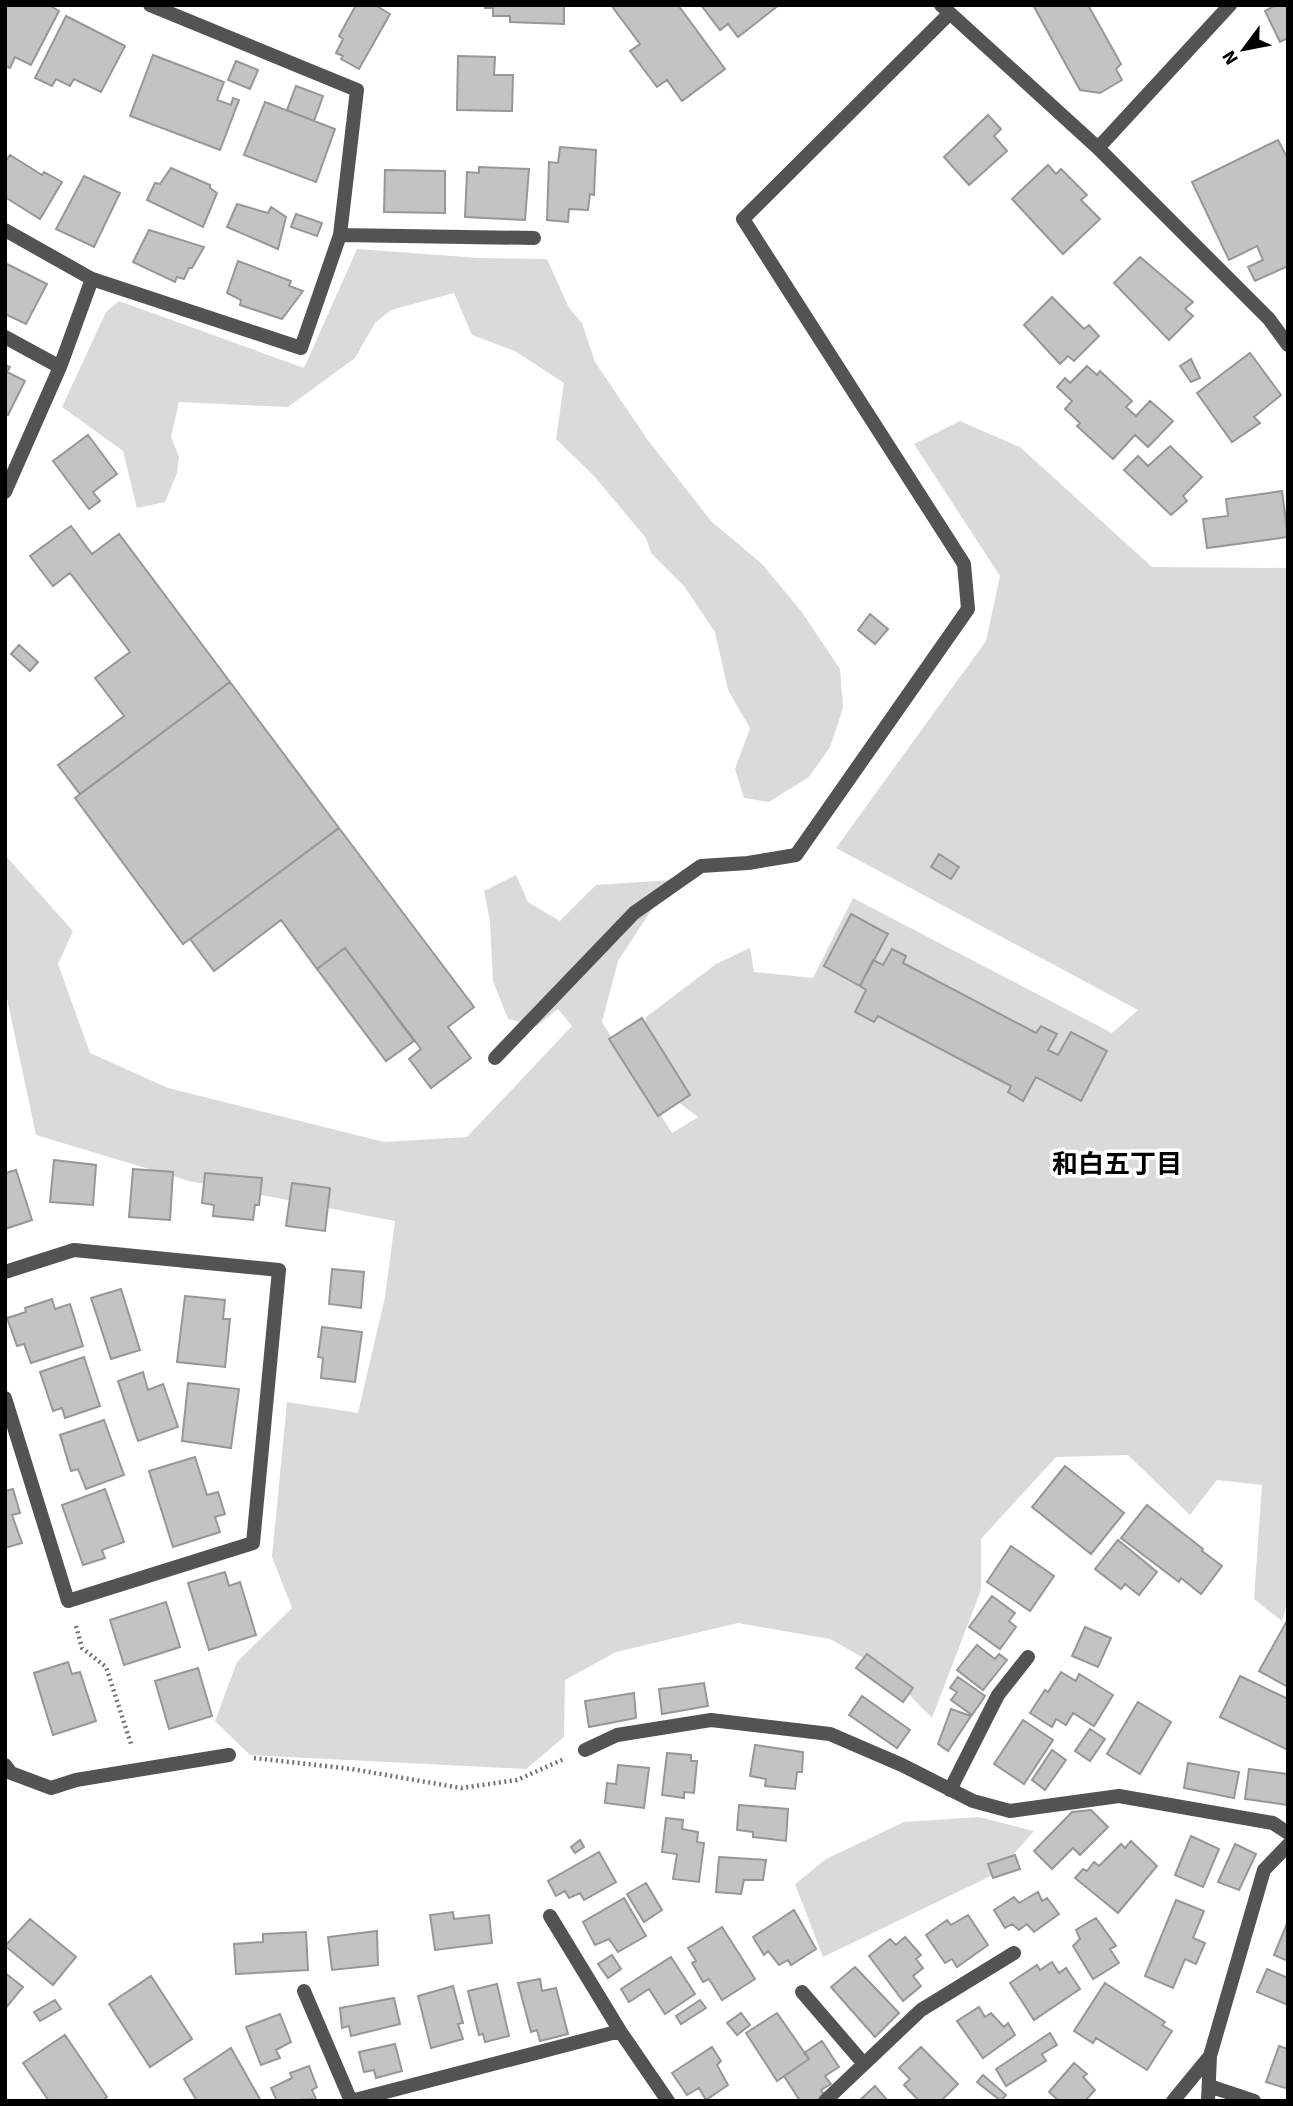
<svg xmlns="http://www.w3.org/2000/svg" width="1293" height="2106" font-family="'Source Sans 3','Noto Sans JP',sans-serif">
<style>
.green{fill:#dadada}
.building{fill:#c3c3c3;stroke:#979797;stroke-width:2}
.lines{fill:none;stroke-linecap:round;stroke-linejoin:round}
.path{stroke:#757575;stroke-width:4.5;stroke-dasharray:2 3.5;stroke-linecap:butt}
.minor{stroke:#535353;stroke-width:14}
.labels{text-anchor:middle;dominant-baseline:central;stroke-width:7;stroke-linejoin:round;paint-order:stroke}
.neighbourhood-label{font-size:26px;font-weight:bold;fill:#000;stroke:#fff}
</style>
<rect width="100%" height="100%" fill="#fff"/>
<!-- green -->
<path class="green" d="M357 249 479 258 547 259 569 308 582 323 595 362 647 439 711 521 762 564 801 611 840 669 843 708 830 747 809 777 769 802 744 798 735 769 750 728 728 690 715 632 684 586 651 553 646 538 594 476 556 439 564 383 515 351 472 335 454 293 391 310 375 323 355 358 288 407 179 402 171 437 179 457 177 473 165 502 137 508 123 451 62 407 106 312 119 301 304 368Z
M960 421 1020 447 1152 567 1288 568V1601L1282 1621 1254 1599 1262 1485 1217 1480 1190 1515 1128 1455 1056 1457 981 1539V1590L932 1718 885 1670 830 1639 738 1623 616 1652 565 1680 564 1737 526 1769 250 1755 215 1721 237 1662 292 1608 272 1557 287 1402 358 1413 385 1297 395 1221 189 1181 36 1135 5 989V855L73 931 58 964 90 1053 168 1088 384 1142 467 1137 572 1026 558 1009 537 1026 508 1019 493 981 490 921 484 891 516 875 528 902 560 921 596 885 671 880 618 961 602 1022 672 1133 698 1117 639 1072 646 1017 716 964 750 948 754 972 813 978 853 898 1112 1033 1138 1010 836 848 986 641 1000 576 914 444Z
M979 1817 1034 1831 997 1873 823 1957 795 1884 826 1859 904 1822Z"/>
<!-- building -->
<path class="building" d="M5 5H49L59 11 31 65 15 57 10 68 5 66Z
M356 5H375L390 14 359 69 341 59 343 56 336 53 343 39 339 36Z
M485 5H564V24L510 22V16H493V8H485Z
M611 5H678L725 69 682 101 667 80 657 87 630 51 640 44Z
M701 5H779L738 37 728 24 720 30Z
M1033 5H1088L1121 64 1116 69 1122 80 1100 93 1080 90Z
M1276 5H1288V38L1280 42 1265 11Z
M66 16 125 46 101 92 74 79 70 86 56 79 52 86 35 78Z
M153 55 224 82 217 100 231 105 233 98 239 100 220 150 130 116Z
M458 56 495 57 494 75H513L512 111 457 110Z
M236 61 258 70 250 89 228 80Z
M296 86 323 96 314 121 287 110Z
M265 102 335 129 316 182 244 155Z
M988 115 1001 129 994 136 1007 151 969 185 944 157Z
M1278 140 1288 159V266L1255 281 1248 267 1263 260 1257 246 1229 260 1192 182Z
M560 147 596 150 594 195 590 194 588 210 569 209 568 222 547 220 549 162 558 163Z
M10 155 42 175 44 172 62 182 40 219 5 197V162Z
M1048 165 1056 174 1061 169 1087 195 1081 200 1100 219 1063 254 1012 199Z
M479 167 529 169 525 220 465 217 467 172 479 173Z
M171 168 210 185V188L217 193 203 227 147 200 155 183 160 184Z
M385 170 445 171V213L384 212Z
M84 176 120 193 94 247 56 229Z
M237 204 268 213 271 207 286 217 278 249 227 227Z
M296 214 322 223 317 236 291 227Z
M149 230 204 247 192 268H189L184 279 177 277 175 282 133 262Z
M1140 257 1193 302 1185 309 1193 316 1169 340 1114 283Z
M238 261 291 281 289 286 303 291 282 319 240 305 241 300 227 293Z
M5 263 47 284 26 324 5 314Z
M1052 297 1084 329 1089 325 1099 336 1074 361 1068 356 1060 364 1024 325Z
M1250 353 1281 395 1254 417 1260 423 1232 442 1197 393Z
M1191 359 1200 378 1191 382 1180 366Z
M5 365 10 367 7 372 25 381 8 415 5 414Z
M1087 366 1097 375 1100 371 1132 401 1126 407 1136 416 1150 401 1173 421 1148 447 1135 435 1113 459 1077 426 1080 423 1065 409 1072 401 1057 387 1065 378 1070 383Z
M88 435 117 474 93 492 100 501 89 509 53 461Z
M1170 446 1202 477 1183 496 1187 501 1171 515 1124 470 1138 456 1148 466Z
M1282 491 1288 537 1207 548 1203 519 1228 516 1226 499Z
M71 526 92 554 119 534 230 682 80 794 58 765 124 716 95 678 130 652 70 573 53 586 30 556Z
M870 614 888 629 875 644 858 630Z
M19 645 38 662 30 671 11 654Z
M230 682 339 828 183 944 75 798Z
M339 828 474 1007 448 1027 471 1058 431 1088 409 1059 421 1049 345 948 317 969 281 920 214 971 190 939Z
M939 854 959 867 951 879 931 867Z
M851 914 888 934 860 986 824 966Z
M345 948 414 1041 386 1061 317 969Z
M892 949 906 956 903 963 1036 1033 1041 1026 1057 1034 1048 1050 1058 1055 1071 1032 1107 1051 1081 1101 1036 1077 1023 1101 1008 1092 1011 1086 878 1016 874 1022 855 1012 866 990 860 986 873 960 883 965Z
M642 1018 690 1095 658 1116 609 1039Z
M54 1160 96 1165 93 1205 50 1202Z
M133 1169 173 1172 170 1220 129 1217Z
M16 1170 32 1220 5 1229V1173Z
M205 1173 262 1178 259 1205H255L253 1220 213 1216 214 1205 202 1203Z
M292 1183 330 1188 325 1231 286 1226Z
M332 1269 364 1272 361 1308 329 1304Z
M121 1289 140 1350 111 1359 91 1298Z
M185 1296 225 1300 223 1319H230L225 1367 177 1362Z
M52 1299 55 1309 70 1304 83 1346 31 1363 24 1344 17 1346 7 1318 26 1312 25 1308Z
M322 1327 362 1332 355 1382 321 1378 323 1358 318 1357Z
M84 1357 100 1406 65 1418 62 1408 53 1411 40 1372Z
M143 1372 148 1390 163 1384 178 1427 138 1441 118 1381Z
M188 1383 239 1389 231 1448 182 1441Z
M104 1420 124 1475 86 1489 78 1469 71 1471 60 1435Z
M195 1457 207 1495 218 1492 225 1514 215 1517 220 1532 173 1547 149 1471Z
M1065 1466 1124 1513 1091 1554 1032 1507Z
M13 1489 20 1513 12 1515 22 1543 5 1548V1491Z
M105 1489 124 1542 102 1550 105 1558 83 1565 62 1505Z
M1147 1505 1203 1549 1202 1551 1222 1566 1201 1594 1181 1578 1179 1582 1121 1538Z
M1118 1540 1157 1572 1139 1595 1125 1584 1121 1589 1095 1569Z
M1011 1546 1054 1576 1030 1611 987 1582Z
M225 1572 229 1586 240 1582 256 1635 209 1650 188 1583Z
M992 1596 1015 1613 1009 1621 1016 1627 1000 1649 969 1627Z
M166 1602 180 1647 124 1665 110 1620Z
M1288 1619V1687L1259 1671Z
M1085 1627 1111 1638 1098 1667 1072 1656Z
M977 1645 995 1659 999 1654 1007 1660 983 1690 957 1670Z
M867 1654 913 1688 903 1702 856 1668Z
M68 1662 72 1674 80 1672 96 1721 53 1735 34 1673Z
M198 1668 212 1716 169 1729 155 1681Z
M1061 1672 1076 1681 1079 1674 1113 1695 1094 1726 1073 1713 1066 1725 1056 1719 1052 1727 1030 1713 1045 1690 1048 1692Z
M1240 1676 1288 1699V1750L1220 1717Z
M958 1677 985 1696 972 1715 951 1700 957 1692 950 1688Z
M704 1683 708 1706 662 1714 659 1689Z
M634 1693 636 1718 589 1727 585 1701Z
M862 1696 910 1730 897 1748 849 1715Z
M1138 1702 1171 1722 1140 1774 1107 1754Z
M951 1709 971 1716 948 1751 938 1744Z
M1023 1720 1053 1740 1024 1784 994 1764Z
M1090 1729 1105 1739 1090 1761 1075 1751Z
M755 1745 803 1752 802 1772H797L795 1789 765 1786 766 1779 750 1776Z
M1052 1750 1066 1760 1045 1790 1032 1780Z
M667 1753 691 1755V1761H697L694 1793 684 1792V1798L662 1795Z
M1188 1763 1239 1772 1234 1798 1184 1788Z
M618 1765 649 1768 644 1808 605 1803 607 1783 616 1784Z
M1249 1769 1288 1774V1805L1245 1799Z
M739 1805 788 1809 786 1841 753 1837V1832L737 1830Z
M1091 1810 1108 1827 1080 1855 1073 1848 1052 1869 1034 1851 1072 1812Z
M666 1818 683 1820 682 1829 698 1832 697 1842 704 1843 699 1882 673 1879 677 1854 662 1852Z
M1191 1836 1219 1849 1203 1887 1175 1875Z
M580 1840 584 1847 575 1853 571 1847Z
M1131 1841 1157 1866 1118 1913 1075 1878 1083 1869 1087 1871 1094 1862 1099 1866 1121 1844 1125 1848Z
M1235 1844 1256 1854 1239 1890 1218 1882Z
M599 1852 616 1882 584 1900 580 1893 569 1898 565 1891 556 1896 548 1881Z
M1015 1855 1020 1869 993 1878 988 1864Z
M719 1857 766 1860 763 1880H744L741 1894 716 1892Z
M646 1883 662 1910 644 1922 627 1894Z
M1038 1892 1042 1901 1047 1898 1059 1914 1034 1932 1027 1924 1019 1930 1012 1924 1005 1928 994 1910 1014 1897 1019 1903Z
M624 1898 646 1936 618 1952 609 1939 595 1945 583 1922Z
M1176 1900 1204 1911 1193 1938 1205 1943 1196 1964 1185 1959 1173 1988 1145 1976Z
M794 1910 816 1949 791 1965 788 1960 779 1965 768 1951 764 1955 753 1937Z
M453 1912 454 1919 489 1915 492 1943 435 1950 430 1915Z
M968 1915 988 1945 957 1967 952 1959 945 1963 926 1935 947 1920 951 1925Z
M1096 1918 1116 1946 1110 1949 1119 1963 1093 1979 1073 1946 1080 1939 1076 1930Z
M30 1919 76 1957 53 1985 5 1946Z
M1288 1921V1961L1274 1955Z
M722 1927 755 1979 722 2000 709 1979 703 1982 692 1963 696 1961 688 1948Z
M377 1931 378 1965 332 1970 328 1937Z
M306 1932 308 1970 236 1974 234 1944 263 1942V1934Z
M905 1937 921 1955 916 1959 923 1968 913 1976 921 1986 903 2001 869 1956 890 1939 896 1945Z
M612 1955 621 1969 608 1978 598 1964Z
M671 1957 695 1994 665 2014 649 1989 629 2002 621 1989Z
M1052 1962 1059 1973 1066 1968 1080 1989 1034 2020 1010 1983 1037 1965 1040 1970Z
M855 1967 899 2013 875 2037 831 1987Z
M1267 1969 1288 1978V2005L1257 1992Z
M5 1973 23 1987 5 2009Z
M151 1976 192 2039 150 2067 109 2004Z
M540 1979 542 1991 556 1988 568 2034 540 2041 537 2030 531 2032 518 1983Z
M1105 1983 1165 2022 1162 2025 1172 2031 1147 2070 1096 2038 1093 2043 1074 2031Z
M497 1984 509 2036 485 2042 483 2034 479 2035 468 1991Z
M453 1986 463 2023 458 2024 463 2039 431 2048 418 1996Z
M394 1998 400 2024 351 2036 349 2026 342 2028 340 2008Z
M55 2000 61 2009 40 2021 34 2012Z
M700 2000 706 2008 681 2024 676 2016Z
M979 2007 985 2017 991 2013 1004 2027 1008 2023 1015 2035 983 2058 957 2021Z
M741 2013 750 2025 737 2035 727 2023Z
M777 2013 809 2059 777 2081 746 2033Z
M280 2014 291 2042 276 2050 280 2058 261 2065 246 2027Z
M1050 2033 1057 2045 1042 2054 1046 2061 1006 2086 996 2069Z
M65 2035 107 2097 102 2101H49L23 2063Z
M822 2041 839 2067 825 2076 831 2084 821 2090 825 2096 818 2101H800L784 2076 809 2059 804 2053Z
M395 2044 402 2071 376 2078 374 2070 364 2072 359 2052Z
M1279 2046 1288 2049V2089L1266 2082Z
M712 2047 721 2061 717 2065 728 2085 706 2100 699 2088 687 2095 672 2073Z
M921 2047 958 2084 941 2101H919L904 2085 910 2079 899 2068Z
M231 2048 261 2101H197L184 2079Z
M1074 2063 1087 2074 1083 2077 1095 2090 1085 2101H1059L1049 2092Z
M309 2066 317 2087 312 2090 316 2099 277 2101 271 2088 292 2078 290 2073Z
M983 2075 1006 2095 1001 2101 977 2082Z
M875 2086 888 2101H859Z"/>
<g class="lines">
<!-- path -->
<path class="path" d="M76 1626 82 1648 106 1667 131 1744
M254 1758 352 1769 461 1788 517 1780 564 1759"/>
<!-- minor -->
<path class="minor" d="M941 5 1098 148 1269 319 1288 345
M1098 148 1230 5
M5 230 92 279
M340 235 534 238
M5 337 60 367
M5 492 60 367 92 279 301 348 340 235 357 90 150 5
M495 1058 634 913 701 866 748 863 796 855 968 609 964 564 743 219 949 14
M5 1272 74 1250 279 1270 253 1543 68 1601 5 1398
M585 1750 617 1735 711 1720 830 1734 902 1765 973 1801 1010 1811 1119 1796 1273 1823 1288 1833
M5 1765 11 1773 51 1788 76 1780 229 1755
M950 1790 998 1695 1028 1657
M550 1916 620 2031
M304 1991 351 2101
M802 1992 864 2064
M1209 2086 1254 2101
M351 2101 620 2031 668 2101
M825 2101 921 2010 1014 1953
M1173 2101 1210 2056
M1208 2101 1210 2056 1264 1870 1288 1845"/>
</g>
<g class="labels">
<!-- neighbourhood labels -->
<g class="neighbourhood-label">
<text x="1117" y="1164">和白五丁目</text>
</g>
</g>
<!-- border -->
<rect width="1293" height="2106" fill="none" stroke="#000000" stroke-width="14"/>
<!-- north arrow -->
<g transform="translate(1244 49) rotate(238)" stroke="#ffffff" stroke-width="5" paint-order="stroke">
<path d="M0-5L12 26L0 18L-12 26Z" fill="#000000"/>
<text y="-10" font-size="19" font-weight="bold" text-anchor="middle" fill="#000000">N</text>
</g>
</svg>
